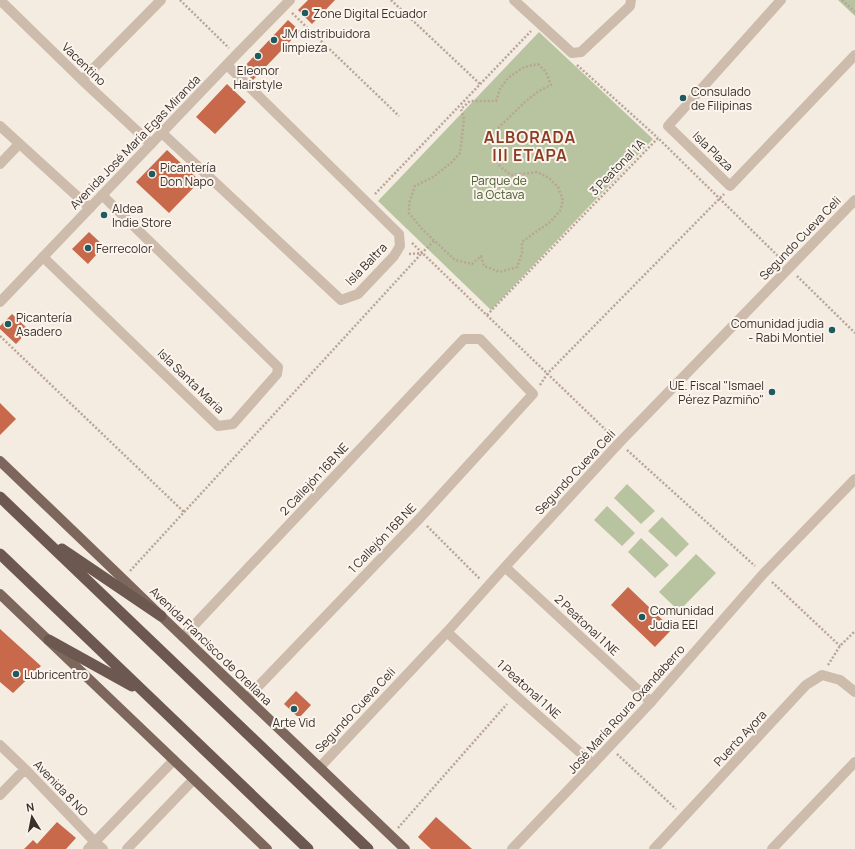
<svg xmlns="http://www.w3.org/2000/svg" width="855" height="849" font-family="Manrope,sans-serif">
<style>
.green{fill:#b8c4a0}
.building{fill:#c8694b}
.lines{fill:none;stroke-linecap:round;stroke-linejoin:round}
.path{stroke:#b9a596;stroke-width:2.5;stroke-dasharray:2 2;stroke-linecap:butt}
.minor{stroke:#cdbbac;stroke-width:10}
.tertiary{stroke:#cdbbac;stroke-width:10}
.primary{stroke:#7d675c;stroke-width:10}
.trunk{stroke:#6c584f;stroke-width:11}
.poi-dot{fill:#1f5a5e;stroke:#fbf5ee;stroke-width:1.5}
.labels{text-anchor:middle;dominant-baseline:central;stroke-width:4;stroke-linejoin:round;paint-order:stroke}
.poi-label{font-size:12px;fill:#3b302b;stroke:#fbf5ee;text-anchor:start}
.street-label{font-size:12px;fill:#3b302b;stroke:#fbf5ee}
.park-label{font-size:12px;fill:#4a5a2e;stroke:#fbf5ee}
.district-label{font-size:16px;font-weight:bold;letter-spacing:1px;fill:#8c3b22;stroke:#fbf5ee}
</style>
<rect width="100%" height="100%" fill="#f4ebe1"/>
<!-- green -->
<path class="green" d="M838 0H855V16Z
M539 32 653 139 491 310 378 201Z
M627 484 655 511 641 524 614 498Z
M607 506 635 533 622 546 594 520Z
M662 517 689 544 676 557 648 531Z
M641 538 669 565 655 578 628 552Z
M696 554 716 573 679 611 659 592Z"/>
<!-- building -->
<path class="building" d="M308 0H335L312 24 298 10Z
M288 20 300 31 253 80 242 69Z
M227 84 246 102 215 134 196 117Z
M167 150 200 181 169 213 136 182Z
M89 232 104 246 88 264 72 249Z
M12 314 29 330 16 344 0 329V326Z
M0 403 16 419 0 435Z
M628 587 672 629 655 647 611 605Z
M0 629 41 666 13 693 0 682Z
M296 691 311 705 299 718 284 704Z
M436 817 472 849H431L418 837Z
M57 822 76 838 66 849H24L33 840 37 844Z"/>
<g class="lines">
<!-- path -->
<path class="path" d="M180 0 229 48
M391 0 480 84
M842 0 855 12
M292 13 399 116
M538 64 546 72 551 85 539 91 526 101 490 136C492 157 494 163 511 175L537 172 549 178 558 187 563 200 560 211 549 223 534 233 522 242V253L517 267 500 272 484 266 481 256 472 264 455 260 422 229 409 213V203L415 186 433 177 451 163 460 153 464 119 461 109 470 101H496L500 89 508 78 524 67Z
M577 65 658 138
M375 194 531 31
M412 243 612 436
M409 254 422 253 434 241
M797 276 855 333
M487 315 658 138 781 259
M0 336 184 512
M540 385 547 374 724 194
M627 450 755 566
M427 526 480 579
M130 571 422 253
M772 582 840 646
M828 665 840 646 855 631
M617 754 676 809
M398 828 507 704"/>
<!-- minor -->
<path class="minor" d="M0 0 82 80 151 144
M514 0 572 53 581 52 630 6 631 0
M781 0 668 126 730 186 855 55
M82 80 161 0
M0 126 90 208
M162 133 341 300 358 294 394 256 400 246 399 234 227 65
M0 164 19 144
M43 257 218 426 233 424 277 374 278 367 102 195
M505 567 651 702
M447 632 515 695 593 764
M183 637 464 339H480L533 394 420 518 247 698
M0 745 25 769 95 842 103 849
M320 767 447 632 505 567 619 443 855 200
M0 795 25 769
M654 849 806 685 822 675 840 680 855 692
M772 849 855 762"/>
<!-- tertiary -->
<path class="tertiary" d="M0 302 236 55 290 0
M88 849 174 760
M127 849 194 779
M512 849 593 764 651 702 764 573 855 479"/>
<!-- primary -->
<path class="primary" d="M0 461 122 578 161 616 183 637 405 849
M0 594 267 849"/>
<!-- trunk -->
<path class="trunk" d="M0 497 368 849
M62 549 161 616
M0 554 308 849
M49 640 132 686"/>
</g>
<!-- markers -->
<g class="poi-dot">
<circle cx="305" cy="13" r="4"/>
<circle cx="274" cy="40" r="4"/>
<circle cx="258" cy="56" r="4"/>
<circle cx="683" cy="98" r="4"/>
<circle cx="152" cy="174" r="4"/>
<circle cx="104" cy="215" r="4"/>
<circle cx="88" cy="248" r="4"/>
<circle cx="8" cy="324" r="4"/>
<circle cx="832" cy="330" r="4"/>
<circle cx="772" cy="392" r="4"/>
<circle cx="642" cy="617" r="4"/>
<circle cx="16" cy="674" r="4"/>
<circle cx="294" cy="709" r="4"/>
</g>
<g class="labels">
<!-- poi labels -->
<g class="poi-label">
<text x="313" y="13">Zone Digital Ecuador</text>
<text x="282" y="33">JM distribuidora<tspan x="282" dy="14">limpieza</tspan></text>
<text x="258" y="70" text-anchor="middle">Eleonor<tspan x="258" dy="14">Hairstyle</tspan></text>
<text x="691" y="91">Consulado<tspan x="691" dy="14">de Filipinas</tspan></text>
<text x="160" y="167">Picantería<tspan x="160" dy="14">Don Napo</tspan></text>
<text x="112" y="208">Aldea<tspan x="112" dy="14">Indie Store</tspan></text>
<text x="96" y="248">Ferrecolor</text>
<text x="16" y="317">Picantería<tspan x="16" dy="14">Asadero</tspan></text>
<text x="824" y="323" text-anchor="end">Comunidad judia<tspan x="824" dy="14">- Rabi Montiel</tspan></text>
<text x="764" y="385" text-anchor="end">UE. Fiscal "Ismael<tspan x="764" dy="14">Pérez Pazmiño"</tspan></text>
<text x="650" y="610">Comunidad<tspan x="650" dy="14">Judia EEI</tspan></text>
<text x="24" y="674">Lubricentro</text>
<text x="294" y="722" text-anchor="middle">Arte Vid</text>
</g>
<!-- street labels -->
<g class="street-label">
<text transform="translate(84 64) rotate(44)">Vacentino</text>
<text transform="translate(135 142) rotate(-46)">Avenida José María Egas Miranda</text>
<text transform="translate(713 151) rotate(44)">Isla Plaza</text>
<text transform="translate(617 167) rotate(-46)">3 Peatonal 1A</text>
<text transform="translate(800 238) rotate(-46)">Segundo Cueva Celi</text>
<text transform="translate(366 264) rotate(-46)">Isla Baltra</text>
<text transform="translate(191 381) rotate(44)">Isla Santa Maria</text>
<text transform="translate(575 472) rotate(-47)">Segundo Cueva Celi</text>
<text transform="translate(314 479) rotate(-47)">2 Callejón 16B NE</text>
<text transform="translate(382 538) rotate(-46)">1 Callejón 16B NE</text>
<text transform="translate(587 625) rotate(43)">2 Peatonal 1 NE</text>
<text transform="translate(211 646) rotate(44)">Avenida Francisco de Orellana</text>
<text transform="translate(529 689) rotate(42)">1 Peatonal 1 NE</text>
<text transform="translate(626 709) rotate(-48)">José María Roura Oxandaberro</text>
<text transform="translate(355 710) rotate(-47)">Segundo Cueva Celi</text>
<text transform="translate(740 738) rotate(-47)">Puerto Ayora</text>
<text transform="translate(61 788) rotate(46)">Avenida 8 NO</text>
</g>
<!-- park labels -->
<g class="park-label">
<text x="499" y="180">Parque de<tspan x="499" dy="14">la Octava</tspan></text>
</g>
<!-- district labels -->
<g class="district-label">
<text x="530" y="137">ALBORADA<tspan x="530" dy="18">III ETAPA</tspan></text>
</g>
</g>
<!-- north arrow -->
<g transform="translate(32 817) rotate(350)" stroke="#fbf5ee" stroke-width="3" paint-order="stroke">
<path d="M0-3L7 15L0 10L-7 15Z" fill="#3b302b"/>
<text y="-6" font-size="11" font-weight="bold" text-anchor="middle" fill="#3b302b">N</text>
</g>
</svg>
